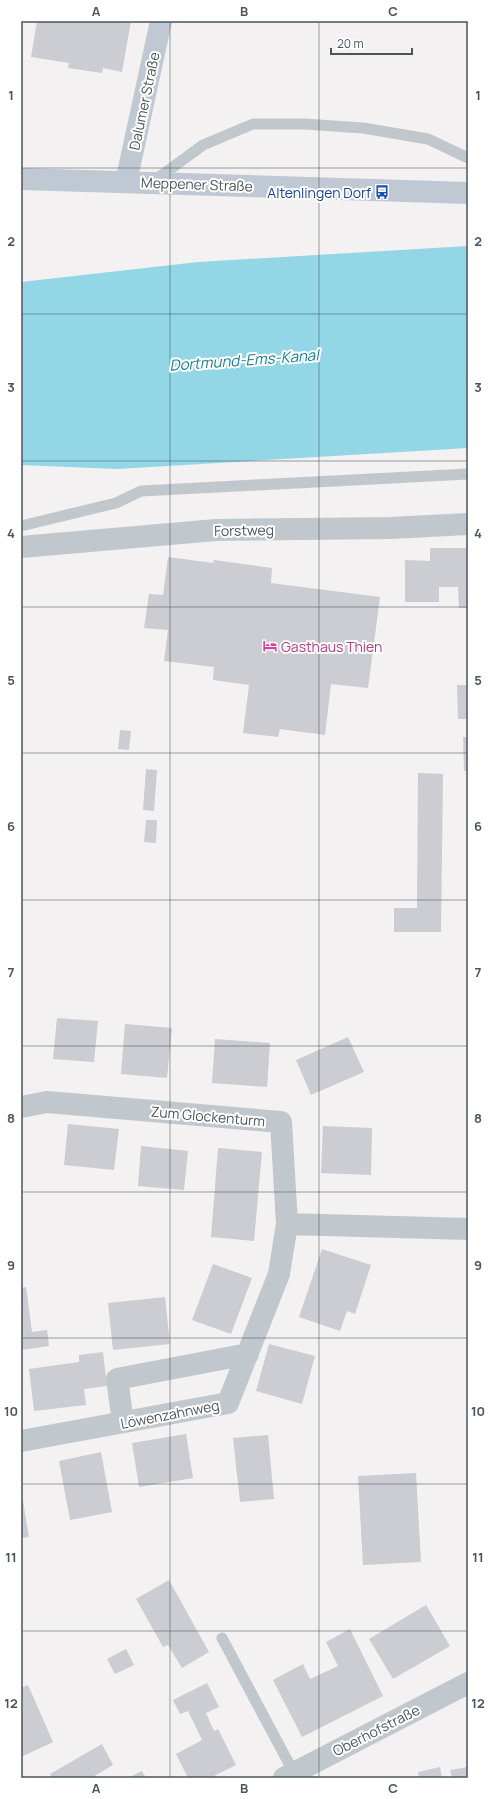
<svg xmlns="http://www.w3.org/2000/svg" width="489" height="1799" font-family="Manrope,sans-serif">
<style>
.water{fill:#93d7e7}
.building{fill:#cbcdd3}
.lines{fill:none;stroke-linecap:round;stroke-linejoin:round}
.service{stroke:#c0c8ce;stroke-width:11}
.minor{stroke:#c0c8ce;stroke-width:22}
.secondary{stroke:#c0c9d3;stroke-width:22}
.grid{fill:none;stroke:#4a545d;stroke-width:1;stroke-opacity:0.55}
.labels{text-anchor:middle;dominant-baseline:central;stroke-width:4;stroke-linejoin:round;paint-order:stroke}
.street-label{font-size:14px;fill:#4a545d;stroke:#fff}
.transit-label{font-size:14px;fill:#164399;stroke:#fff;text-anchor:end}
.hotel-label{font-size:14px;fill:#b23c85;stroke:#fff;text-anchor:start}
.water-label{font-size:15px;font-style:italic;fill:#157c95;stroke:#fff}
.neatline{fill:none;stroke:#4a545d;stroke-width:1.5}
.grid-label{font-size:13px;text-anchor:middle;font-weight:bold;fill:#4a545d}
</style>
<rect width="100%" height="100%" fill="#f3f1f1"/>
<!-- water -->
<path class="water" d="M468 246V448L117 469 21 465V282L198 262Z"/>
<!-- building -->
<path class="building" d="M37 21H131L122 72 103 68 102 73 68 68 69 63 31 57Z
M430 548H468V608H459L458 587H439V602H405V560L430 561Z
M168 557 213 563 214 560 272 568 271 583 380 597 368 688 331 684 325 735 280 729 278 737 243 733 249 685 213 680 214 667 164 661 168 630 144 628 149 594 163 595Z
M457 685H468V719H458Z
M120 730 131 731 129 750 118 749Z
M463 737H468V771H464Z
M146 769 157 770 154 811 143 810Z
M418 773 443 774 441 932H394V908H417Z
M146 820H157L156 843 144 842Z
M57 1018 98 1021 94 1062 53 1059Z
M125 1024 172 1028 167 1078 121 1074Z
M348 1037 364 1072 311 1095 296 1060Z
M215 1039 270 1043 267 1087 212 1083Z
M68 1124 119 1129 114 1170 64 1165Z
M323 1126 372 1128 371 1175 321 1173Z
M141 1146 188 1151 184 1190 138 1186Z
M218 1148 262 1152 254 1241 211 1237Z
M322 1249 371 1265 355 1314 347 1311 340 1331 299 1317Z
M213 1264 252 1278 231 1334 192 1320Z
M26 1287 32 1332 47 1330 49 1346 21 1350V1288Z
M165 1297 170 1344 113 1350 108 1303Z
M269 1344 315 1356 302 1404 256 1391Z
M103 1352 107 1386 84 1389 86 1405 34 1411 29 1369 79 1362V1355Z
M186 1434 193 1478 139 1487 132 1443Z
M268 1435 274 1499 240 1502 233 1438Z
M101 1452 112 1512 70 1520 59 1461Z
M416 1473 421 1562 363 1565 358 1476Z
M21 1489 29 1537 21 1538Z
M169 1580 209 1652 182 1668 168 1645 163 1647 136 1599Z
M426 1605 450 1646 393 1679 369 1639Z
M350 1629 383 1696 302 1737 273 1680 303 1664 310 1679 338 1666 326 1642Z
M126 1649 134 1665 115 1674 107 1659Z
M207 1683 219 1707 206 1713 214 1731 218 1729 236 1765 210 1778H188L176 1754 202 1740 188 1711 180 1714 173 1700Z
M28 1685 53 1742 21 1757V1688Z
M102 1744 113 1765 91 1778H52L50 1774Z
M440 1767 442 1778H419L418 1772Z
M468 1767V1778H452L450 1770Z
M142 1771 146 1778H128Z"/>
<g class="lines">
<!-- service -->
<path class="service" d="M154 181 203 145 253 124H305L363 128 428 139 468 158
M21 526 116 503 141 491 468 474
M222 1638 294 1773"/>
<!-- minor -->
<path class="minor" d="M21 547 216 530 390 528 468 524
M21 1107 47 1102 281 1122 287 1224 468 1229
M123 1422 117 1379 248 1354
M21 1441 228 1403 279 1274 287 1224
M284 1778 468 1683"/>
<!-- secondary -->
<path class="secondary" d="M21 179 468 193
M126 182 161 21"/>
</g>
<!-- grid -->
<path class="grid" d="M170 21V1778M319 21V1778M21 168H468M21 314H468M21 461H468M21 607H468M21 753H468M21 900H468M21 1046H468M21 1192H468M21 1338H468M21 1484H468M21 1631H468"/>
<!-- icons -->
<defs>
<symbol id="bus-bare" viewBox="-9 -9 18 18"><path d="M-5-6H5V4H4V6H2V4H-2V6H-4V4H-5ZM-3.5-4V0h7V-4ZM-3.5 1.2v1.5H-2V1.2ZM2 1.2v1.5H3.5V1.2Z" fill="#1a4fb4" stroke="#fff" stroke-width="2.5" paint-order="stroke"/></symbol>
<symbol id="hotel-bare" viewBox="-9 -9 18 18"><path d="M-6-4.5h1.5V1H6V5H4.5V3h-9V5H-6ZM-4 0a1.8 1.8 0 1 1 3.6 0ZM.5 0V-2.5h3Q6-2.5 6 0Z" fill="#d1479c" stroke="#fff" stroke-width="2.5" paint-order="stroke"/></symbol>
</defs>
<g fill-rule="evenodd">
<use href="#bus-bare" x="372" y="182" width="20" height="20"/>
<use href="#hotel-bare" x="260" y="636" width="20" height="20"/>
</g>
<g class="labels">
<!-- street labels -->
<g class="street-label">
<text transform="translate(144 101) rotate(-78)">Dalumer Straße</text>
<text transform="translate(197 184) rotate(2)">Meppener Straße</text>
<text transform="translate(244 530) rotate(-1)">Forstweg</text>
<text transform="translate(208 1116) rotate(5)">Zum Glockenturm</text>
<text transform="translate(170 1414) rotate(-11)">Löwenzahnweg</text>
<text transform="translate(376 1730) rotate(-27)">Oberhofstraße</text>
</g>
<!-- transit labels -->
<g class="transit-label">
<text x="371" y="192">Altenlingen Dorf</text>
</g>
<!-- hotel labels -->
<g class="hotel-label">
<text x="281" y="646">Gasthaus Thien</text>
</g>
<!-- water labels -->
<g class="water-label">
<text transform="translate(244 360) rotate(-4)">Dortmund-Ems-Kanal</text>
</g>
</g>
<!-- border -->
<rect width="489" height="1799" fill="none" stroke="#ffffff" stroke-width="44"/>
<!-- scale -->
<path d="M331 48v6h81v-6" fill="none" stroke="#4a545d" stroke-width="2"/>
<text x="337" y="48" font-size="12" fill="#4a545d" stroke="#ffffff" stroke-width="3" paint-order="stroke">20 m</text>
<rect x="22" y="22" width="445" height="1755" class="neatline"/>
<g class="grid-label">
<text x="96" y="16">A</text>
<text x="244" y="16">B</text>
<text x="393" y="16">C</text>
<text x="11" y="100">1</text>
<text x="478" y="100">1</text>
<text x="11" y="246">2</text>
<text x="478" y="246">2</text>
<text x="11" y="392">3</text>
<text x="478" y="392">3</text>
<text x="11" y="538">4</text>
<text x="478" y="538">4</text>
<text x="11" y="685">5</text>
<text x="478" y="685">5</text>
<text x="11" y="831">6</text>
<text x="478" y="831">6</text>
<text x="11" y="977">7</text>
<text x="478" y="977">7</text>
<text x="11" y="1123">8</text>
<text x="478" y="1123">8</text>
<text x="11" y="1270">9</text>
<text x="478" y="1270">9</text>
<text x="11" y="1416">10</text>
<text x="478" y="1416">10</text>
<text x="11" y="1562">11</text>
<text x="478" y="1562">11</text>
<text x="11" y="1708">12</text>
<text x="478" y="1708">12</text>
<text x="96" y="1793">A</text>
<text x="244" y="1793">B</text>
<text x="393" y="1793">C</text>
</g>
</svg>
